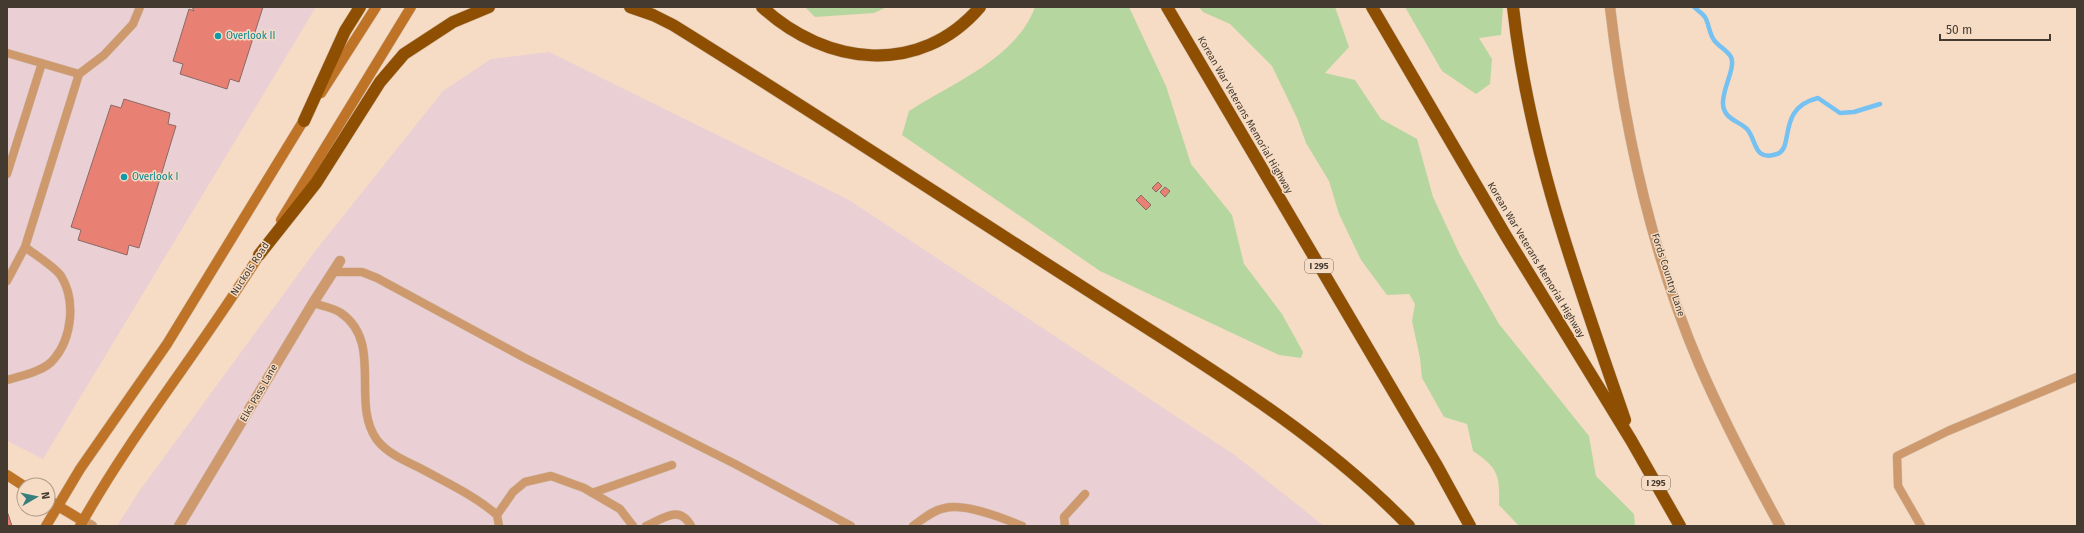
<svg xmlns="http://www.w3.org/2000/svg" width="2084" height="533" font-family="'Fira Sans',sans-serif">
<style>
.commercial{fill:#eacfd4}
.green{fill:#b6d69f}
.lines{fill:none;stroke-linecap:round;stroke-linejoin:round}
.stream{stroke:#75c1f2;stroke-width:4.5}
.building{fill:#e88174;stroke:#8b6a65}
.lane-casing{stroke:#cfb8a3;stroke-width:9}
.street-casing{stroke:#cfb8a3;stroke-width:11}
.secondary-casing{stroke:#cfb8a3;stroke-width:11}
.highway-casing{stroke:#cfb8a3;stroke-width:13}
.lane{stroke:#cd996d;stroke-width:8}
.street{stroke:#cd996d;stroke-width:10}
.secondary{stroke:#bf7327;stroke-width:10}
.highway{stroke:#8e4f02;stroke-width:12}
.culture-dot{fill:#0f9aa8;stroke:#f6dcc4;stroke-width:1.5}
.labels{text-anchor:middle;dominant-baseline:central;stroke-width:3;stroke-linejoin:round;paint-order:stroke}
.shield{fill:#f6dcc4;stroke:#796b5c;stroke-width:1}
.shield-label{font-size:9px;font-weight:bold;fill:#443a30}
.culture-label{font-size:10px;fill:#0d838f;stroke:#f6dcc4;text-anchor:start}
.street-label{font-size:10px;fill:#443a30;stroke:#f6dcc4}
</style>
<rect width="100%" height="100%" fill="#f6dcc4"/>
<!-- commercial -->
<path class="commercial" d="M7 7H316L43 459 7 441Z
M549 52 849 200 1236 456 1324 526H117L140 490 316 250 443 91 491 59Z"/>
<!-- green -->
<path class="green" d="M805 7H887L874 13 815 17Z
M1035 7H1129L1166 86 1191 164 1232 215 1244 264 1282 314 1303 352 1301 358 1279 355 1100 271 902 135 909 111C952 83 1016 59 1035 7Z
M1199 7H1335L1349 47 1325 73 1355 80 1381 119 1417 139 1433 197 1460 255 1499 324 1589 436 1596 476 1634 514 1635 526H1519L1499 505C1500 475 1498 468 1473 451L1467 424 1444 417 1422 378 1420 358 1412 321 1415 304 1409 294 1387 295 1361 260 1339 214 1329 181 1306 143 1297 118 1272 66 1230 24 1203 12Z
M1405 7H1503L1501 35 1479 38 1492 59 1490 84 1476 94 1442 71Z"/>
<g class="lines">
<!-- stream -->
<path class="stream" d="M1694 7C1697 10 1702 13 1705 17 1709 24 1709 33 1714 40 1718 46 1727 50 1731 57 1736 68 1722 89 1723 104 1724 119 1737 120 1747 129 1757 140 1753 162 1777 154 1795 148 1776 108 1818 98L1840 113 1854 112 1880 104"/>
</g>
<!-- building -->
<path class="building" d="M192 7H263L239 82 230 79 227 89 180 74 183 64 173 61 189 9 194 11Z
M124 99 170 113 168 124 176 126 139 248 129 245 127 255 78 240 81 230 71 227 111 105 121 108Z
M1158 182 1162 186 1156 192 1152 188Z
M1165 187 1170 191 1165 197 1160 192Z
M1141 195 1151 205 1146 210 1136 200Z
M7 511 12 526H7Z"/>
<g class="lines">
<defs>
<path id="lane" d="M7 53 79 74
M7 174 42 63
M333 272H362L377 278 523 357 735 464 851 526
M7 281 25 247 79 74 104 55 133 24 140 7
M313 303C322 306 334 308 341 313 384 343 350 403 377 440 387 453 405 461 420 468 447 483 474 495 497 515L499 526
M7 380C21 376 45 371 54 359 72 338 76 300 61 276 55 267 34 254 25 247
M592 493 672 465
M497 515 513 492 525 482 551 476 584 488 620 509 633 526
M646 526C663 519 679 504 691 526
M913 526C923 519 933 510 945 508 966 503 1003 518 1022 526
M1065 526 1064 517 1085 494
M1921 526 1898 486 1897 456 1948 431 2077 377"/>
<path id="street" d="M1610 7C1624 129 1651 251 1699 364 1723 420 1751 473 1780 526
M83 521 92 526
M179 526 313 303 340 261"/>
<path id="secondary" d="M321 93 376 7
M281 220 411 7
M7 475 24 486
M48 500 83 521
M46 526 80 469 167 344 307 115
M80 526C134 429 205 344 263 249"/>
<path id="highway" d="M630 7 653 15 673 25C810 110 945 199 1081 286 1194 359 1314 428 1409 526
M762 7C826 66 920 77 980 7
M1167 7 1436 464 1470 526
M1372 7 1506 236 1631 440 1680 526
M1513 7C1529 152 1578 283 1625 420
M304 121 345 31 360 7
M259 255 316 183 380 82 404 54 453 22 489 7"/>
</defs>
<!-- lane casing -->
<use href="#lane" class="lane-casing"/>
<!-- street casing -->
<use href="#street" class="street-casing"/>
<!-- secondary casing -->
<use href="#secondary" class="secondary-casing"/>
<!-- highway casing -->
<use href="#highway" class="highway-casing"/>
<!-- lane -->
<use href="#lane" class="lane"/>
<!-- street -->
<use href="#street" class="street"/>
<!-- secondary -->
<use href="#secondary" class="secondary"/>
<!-- highway -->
<use href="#highway" class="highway"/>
</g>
<!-- markers -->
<g class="culture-dot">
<circle cx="218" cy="36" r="4"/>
<circle cx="124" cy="177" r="4"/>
</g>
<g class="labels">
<!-- shield labels -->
<g class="shield">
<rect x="1305" y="259" width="28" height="14" rx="3"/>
<rect x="1642" y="476" width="28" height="14" rx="3"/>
</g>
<g class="shield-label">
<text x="1319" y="266">I 295</text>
<text x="1656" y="483">I 295</text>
</g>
<!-- culture labels -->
<g class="culture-label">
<text x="226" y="36">Overlook II</text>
<text x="132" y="177">Overlook I</text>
</g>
<!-- street labels -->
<g class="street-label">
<text transform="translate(1245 115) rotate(60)">Korean War Veterans Memorial Highway</text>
<text transform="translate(1536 260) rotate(59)">Korean War Veterans Memorial Highway</text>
<text transform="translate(250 269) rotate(-57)">Nuckols Road</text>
<text transform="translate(1668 275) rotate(72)">Fords Country Lane</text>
<text transform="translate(259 393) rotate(-60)">Elks Pass Lane</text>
</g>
</g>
<!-- border -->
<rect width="2084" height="533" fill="none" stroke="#443a30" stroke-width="16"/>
<!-- north arrow -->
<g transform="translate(36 497) rotate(81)"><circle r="19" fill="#f6dcc4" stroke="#af9b89"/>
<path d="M0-3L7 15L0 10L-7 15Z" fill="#377f7c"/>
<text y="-6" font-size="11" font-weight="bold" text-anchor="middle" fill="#443a30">N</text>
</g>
<!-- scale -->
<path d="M1940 34v6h110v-6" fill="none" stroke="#443a30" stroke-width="2"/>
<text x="1946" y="34" font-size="12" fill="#443a30" stroke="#f6dcc4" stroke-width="3" paint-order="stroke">50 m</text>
</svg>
